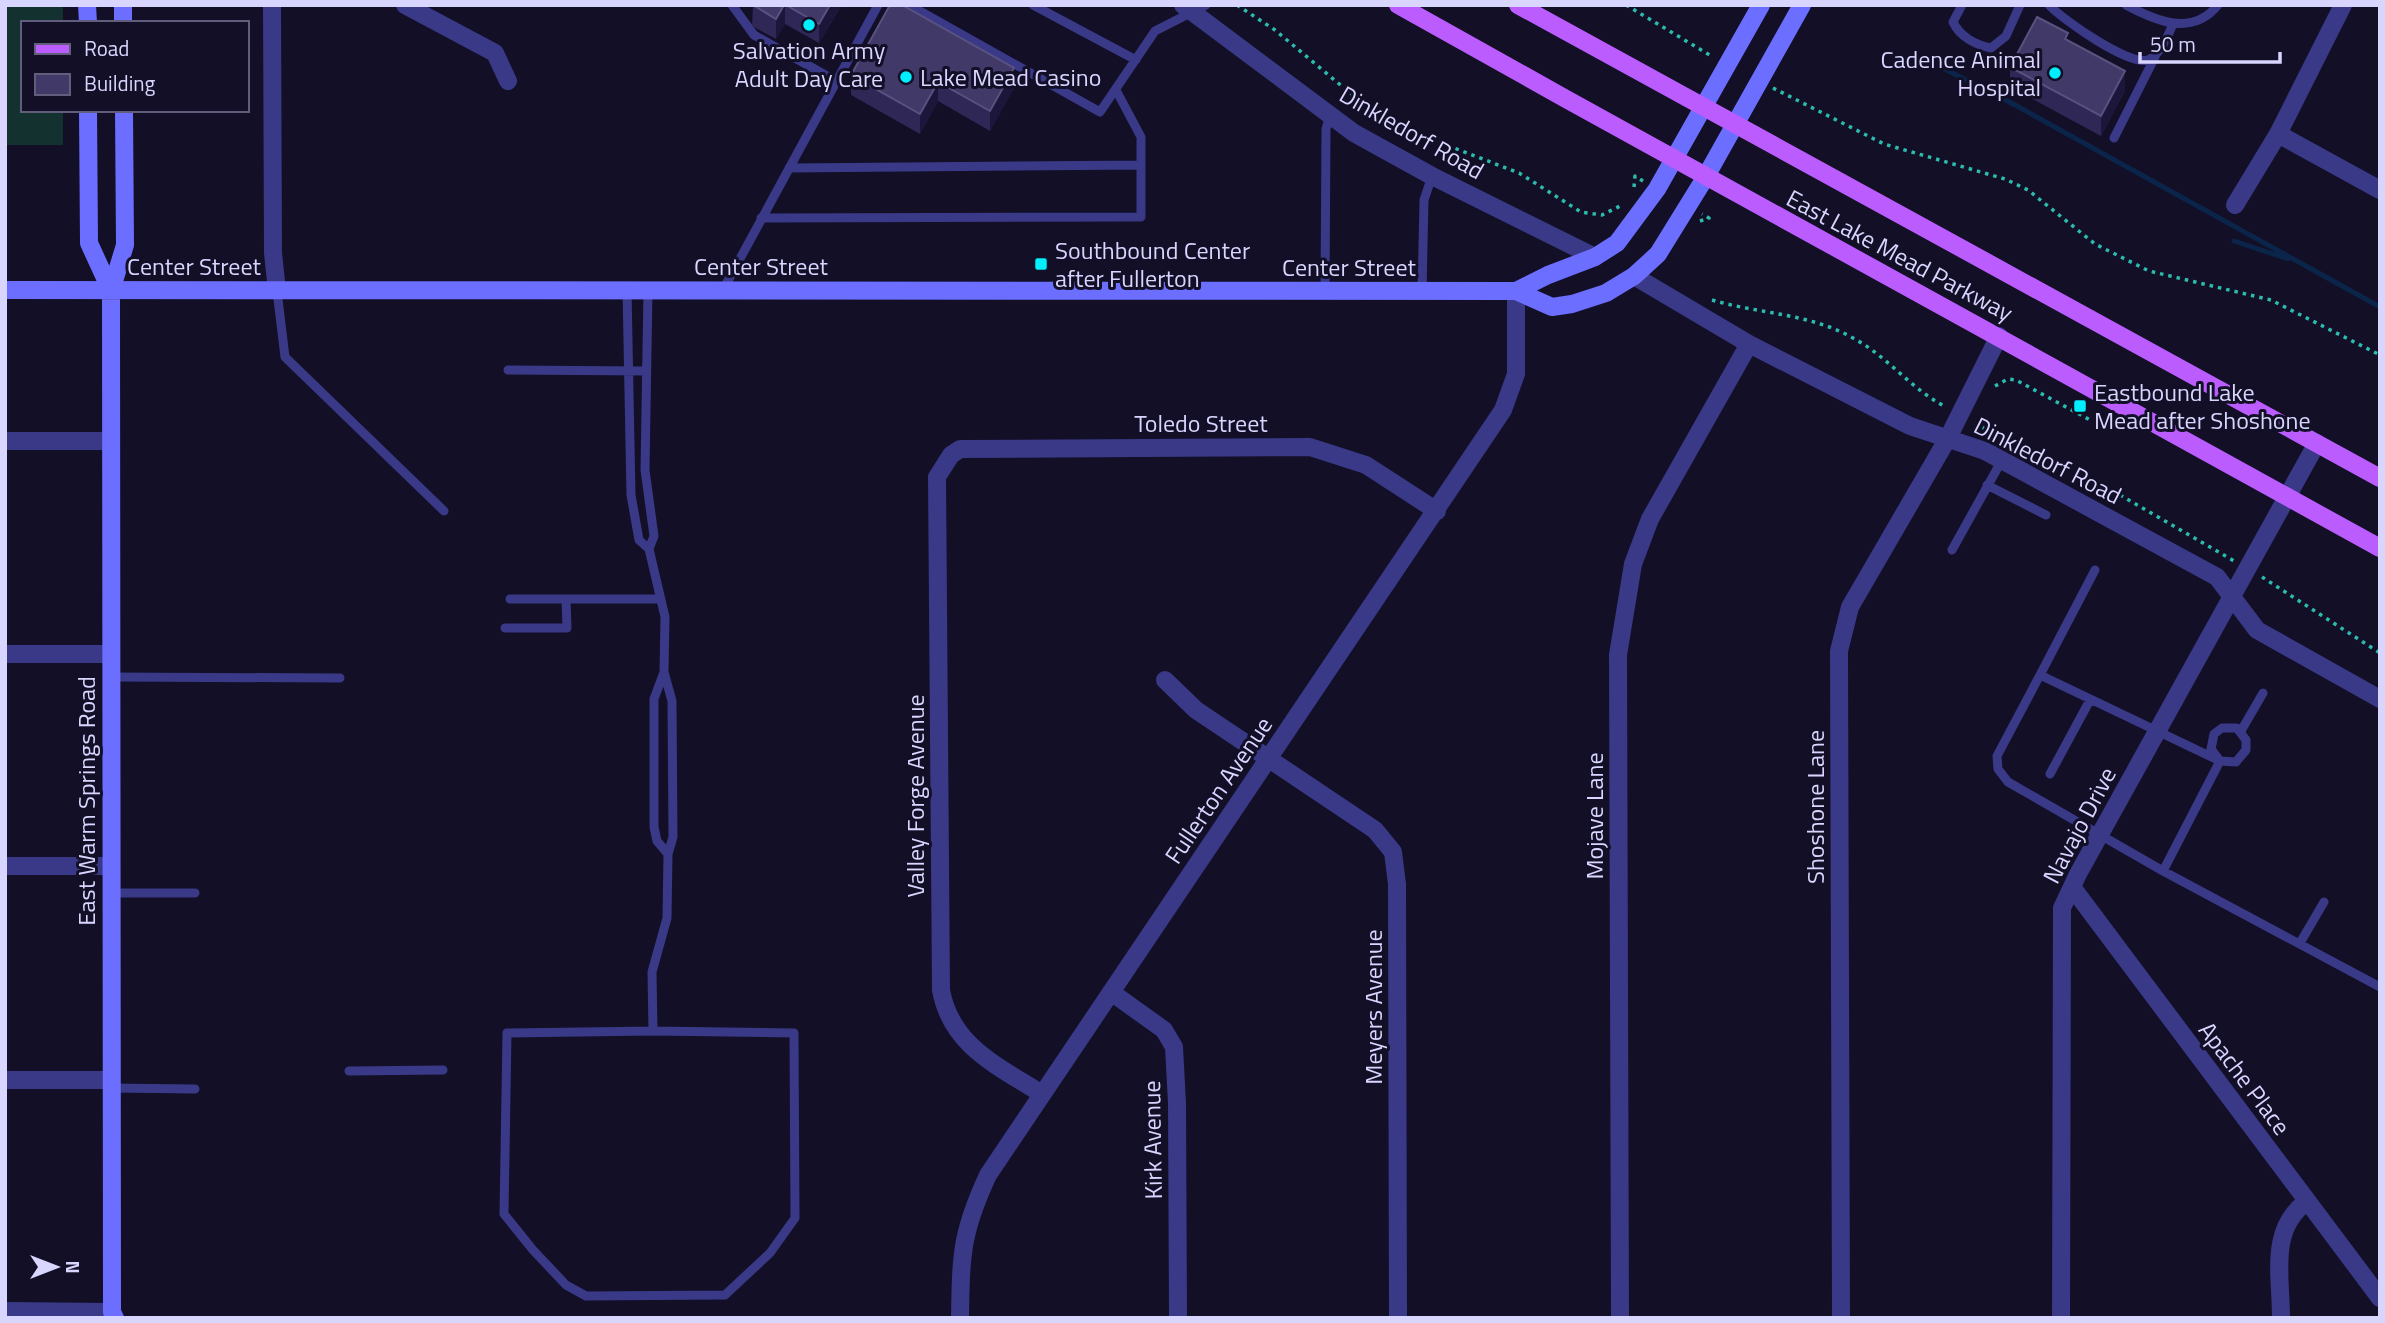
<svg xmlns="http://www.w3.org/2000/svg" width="2385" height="1323" font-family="'Titillium Web',sans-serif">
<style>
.green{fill:#12312f}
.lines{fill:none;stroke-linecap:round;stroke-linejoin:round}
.stream{stroke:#0b254a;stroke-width:5}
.path{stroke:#2cbcad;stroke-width:3.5;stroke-dasharray:3.5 5;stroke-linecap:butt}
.lane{stroke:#393987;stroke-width:9}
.street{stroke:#393987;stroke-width:18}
.secondary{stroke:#6c6eff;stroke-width:18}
.primary{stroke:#bb5cff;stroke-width:18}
.wall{fill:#2f2756}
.shaded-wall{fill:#1c163b}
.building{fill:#413a68;stroke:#595280;stroke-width:2}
.poi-dot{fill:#01f0ff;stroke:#120f27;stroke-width:2.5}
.labels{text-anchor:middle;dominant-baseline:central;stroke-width:6;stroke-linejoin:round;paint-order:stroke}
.poi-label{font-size:24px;fill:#d8d5ff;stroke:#120f27;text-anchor:start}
.street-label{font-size:24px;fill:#d8d5ff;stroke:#120f27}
</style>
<rect width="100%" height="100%" fill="#120f27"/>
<!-- green -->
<path class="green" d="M5 5H63V23H23V110H63V145H5Z"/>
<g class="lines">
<!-- stream -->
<path class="stream" d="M1927 60 2017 106 2380 307
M2234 241 2288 259"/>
<!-- path -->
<path class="path" d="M1237 5 1275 30 1369 109 1410 131 1519 173 1581 212 1602 215 1622 205
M1626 5 1713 57
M1773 88 1884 144 2005 179 2028 190 2095 244 2149 271 2271 300 2380 355
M1634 187 1635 176 1643 181
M1700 221 1709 218 1702 214
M1712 300C1759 314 1809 313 1853 338 1887 356 1910 388 1944 406
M1995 386 2008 379 2016 380 2092 421
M1975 424 2096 481 2234 561
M2262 577 2380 653"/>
<!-- lane -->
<path class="lane" d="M732 5 754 35 836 81
M909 5 1100 112 1155 31 1206 5
M1033 5 1136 60
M1962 5 1953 22C1960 37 1976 45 1991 48L2006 36 2020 5
M2049 5C2063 20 2129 66 2148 60 2161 55 2168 35 2173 24
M2126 5C2156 21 2192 37 2218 5
M2114 138 2155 57
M789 168 1141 165
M761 218 1141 217V137L1116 90
M627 290 631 495 639 540 649 549 654 536 645 470 648 290
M723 290 878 5
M277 291 285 357 444 511
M1325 292 1326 129 1330 115
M1422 292 1424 200 1432 176
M508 370 646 371
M1987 485 2046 515
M649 549 665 617 664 672 672 701 673 837 668 854 657 841 654 827V699L664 672
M1952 550 2002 460
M2095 570 2040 675 2220 761 2236 762 2246 750V740L2237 728H2222L2214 734 2211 749 2220 761
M510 599H659
M505 628H567L566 599
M2040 675 1997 756 1998 769 2008 782 2163 871 2380 987
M111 677 340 678
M2241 731 2263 693
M2050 774 2090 700
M2163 871 2220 761
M111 893H195
M2300 943 2324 902
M653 1031 794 1033 795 1218 770 1253 725 1295 586 1296 566 1285 533 1250 504 1214 507 1033Z
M653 1031 652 972 667 918 668 854
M349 1071 443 1070
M111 1088 195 1089"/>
<!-- street -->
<path class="street" d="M272 5 273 253 277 291
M405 5 495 53 508 81
M1183 5 1354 133 1432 176 1595 257
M2278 134 2380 190
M2235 205 2278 134 2343 5
M1634 276 1749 344 1910 426 1985 451 2217 577 2257 630 2380 699
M5 441H110
M5 654H111
M1165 680 1196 710 1375 830 1393 852 1397 884 1398 1318
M5 866H111
M2072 887 2380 1298
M1111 992 1164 1030 1174 1047 1177 1103 1178 1318
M5 1080H111
M1042 1094C998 1066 951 1046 941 990L937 477 951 455 960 449 1310 447 1366 465 1437 511
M5 1311 112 1312
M960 1318C961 1255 961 1233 988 1175L1503 410 1516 374V291
M1620 1318 1618 655 1633 564 1650 519 1749 344
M1841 1318 1839 651 1850 607 1948 438 1999 336
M2061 1318 2062 908 2078 874 2317 443
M2281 1318C2281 1275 2269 1230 2306 1202"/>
<!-- secondary -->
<path class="secondary" d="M87 5 88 23
M123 5V23
M88 110 89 243 111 291
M5 290 1516 291 1552 307 1572 304 1606 293 1634 276 1658 254 1705 178 1802 5
M1516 291 1548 275 1595 257 1617 243 1657 189 1761 5
M115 1318 112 1312 111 291 125 245 124 110"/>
<!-- primary -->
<path class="primary" d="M1398 5C1724 188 2052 367 2380 548
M1518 5 2380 478"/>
</g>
<!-- wall -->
<path class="wall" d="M753 5H842L819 43 785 24 776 39 752 26Z
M2068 41 2125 91 2101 136 2010 87V67Z
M851 75 1014 88 990 131 938 101 920 134 851 95Z"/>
<!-- shaded-wall -->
<path class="shaded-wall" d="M785 5V24L776 39V19Z
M830 5H842L819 43V24Z
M1014 68V88L990 131V111Z
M2125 71V91L2101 136V116Z
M938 82V101L920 134V114Z"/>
<!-- building -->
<path class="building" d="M753 5H784L776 19Z
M786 5H830L819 24Z
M890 5H902L1014 68 990 111 938 82 920 114 851 75Z
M2037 17 2068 33 2065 39 2125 71 2101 116 2010 67Z"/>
<!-- markers -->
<g class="poi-dot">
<circle cx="809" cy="25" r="7"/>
<circle cx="2055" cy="73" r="7"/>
<circle cx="906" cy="77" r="7"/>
<rect x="1034" y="257" width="14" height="14" rx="3.5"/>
<rect x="2073" y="399" width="14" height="14" rx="3.5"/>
</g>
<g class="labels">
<!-- poi labels -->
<g class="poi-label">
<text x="809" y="50" text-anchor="middle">Salvation Army<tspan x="809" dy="28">Adult Day Care</tspan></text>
<text x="2041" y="59" text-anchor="end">Cadence Animal<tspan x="2041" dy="28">Hospital</tspan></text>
<text x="920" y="77">Lake Mead Casino</text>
<text x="1055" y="250">Southbound Center<tspan x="1055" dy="28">after Fullerton</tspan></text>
<text x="2094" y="392">Eastbound Lake<tspan x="2094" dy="28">Mead after Shoshone</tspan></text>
</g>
<!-- street labels -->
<g class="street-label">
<text transform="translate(1412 132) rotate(30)">Dinkledorf Road</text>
<text transform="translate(1900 255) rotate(28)">East Lake Mead Parkway</text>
<text x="194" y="266">Center Street</text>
<text x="761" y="266">Center Street</text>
<text x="1349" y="267">Center Street</text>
<text x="1201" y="423">Toledo Street</text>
<text transform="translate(2048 460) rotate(27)">Dinkledorf Road</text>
<text transform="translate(1218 790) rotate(-56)">Fullerton Avenue</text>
<text transform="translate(915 796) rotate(-90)">Valley Forge Avenue</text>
<text transform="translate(86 801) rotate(-90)">East Warm Springs Road</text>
<text transform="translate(1815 807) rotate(-90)">Shoshone Lane</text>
<text transform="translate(1594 816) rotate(-90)">Mojave Lane</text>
<text transform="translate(2079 825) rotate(-62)">Navajo Drive</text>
<text transform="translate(1373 1007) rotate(-90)">Meyers Avenue</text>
<text transform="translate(2245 1078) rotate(53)">Apache Place</text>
<text transform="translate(1152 1140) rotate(-91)">Kirk Avenue</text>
</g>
</g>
<!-- border -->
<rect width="2385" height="1323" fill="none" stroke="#d8d5ff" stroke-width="14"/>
<!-- legend -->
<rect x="21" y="21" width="228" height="91" fill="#120f27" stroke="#615e7d" stroke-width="2"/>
<rect x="35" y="44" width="35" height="10" fill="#bb5cff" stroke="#615e7d" stroke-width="2"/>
<text x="84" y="56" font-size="21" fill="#d8d5ff">Road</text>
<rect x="35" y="74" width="35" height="21" fill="#413a68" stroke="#615e7d" stroke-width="2"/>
<text x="84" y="91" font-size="21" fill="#d8d5ff">Building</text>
<!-- north arrow -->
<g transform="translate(56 1267) rotate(90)" stroke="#120f27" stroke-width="5" paint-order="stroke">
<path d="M0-5L12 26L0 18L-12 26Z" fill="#d8d5ff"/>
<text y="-10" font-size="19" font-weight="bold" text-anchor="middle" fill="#d8d5ff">N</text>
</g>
<!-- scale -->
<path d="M2140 52v10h140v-10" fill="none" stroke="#d8d5ff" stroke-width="3.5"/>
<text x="2150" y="52" font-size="21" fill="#d8d5ff" stroke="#120f27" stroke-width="5" paint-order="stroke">50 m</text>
</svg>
